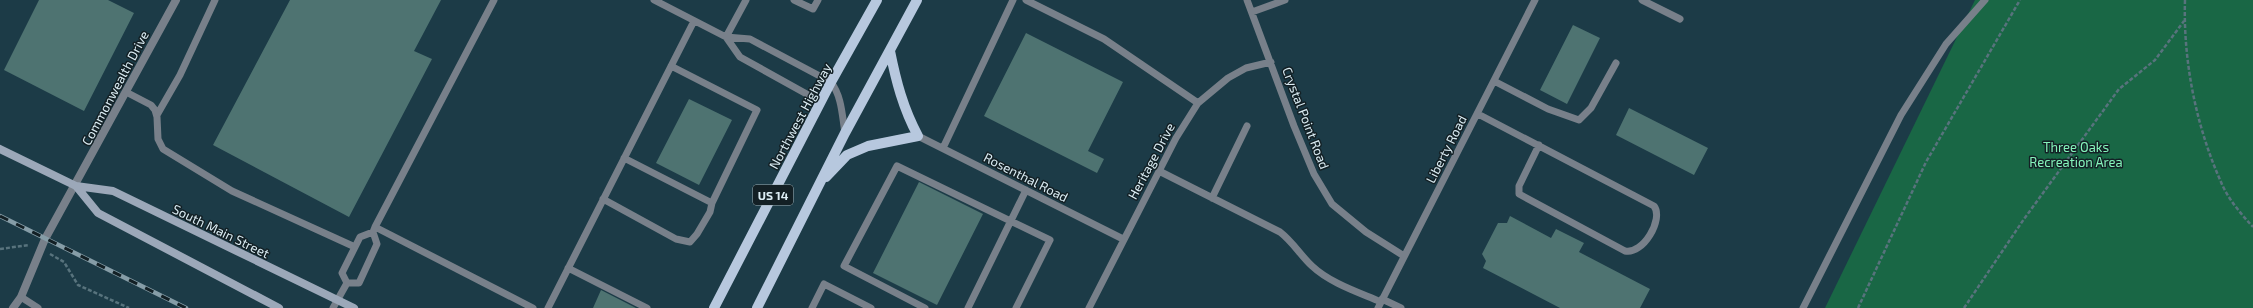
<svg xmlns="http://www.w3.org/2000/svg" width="2253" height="308" font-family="'Exo 2',sans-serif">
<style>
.green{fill:#196745}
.building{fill:#4e7371}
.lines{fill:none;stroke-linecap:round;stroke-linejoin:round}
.path{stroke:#58737d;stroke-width:2.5;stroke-dasharray:4 2;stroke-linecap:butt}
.lane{stroke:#78808a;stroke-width:7}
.street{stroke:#78808a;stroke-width:8}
.secondary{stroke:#9ca8b9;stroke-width:8}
.primary{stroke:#b7c8de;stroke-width:10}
.rail-casing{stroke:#869da7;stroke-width:4.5}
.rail{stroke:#132025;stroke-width:3;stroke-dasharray:9;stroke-linecap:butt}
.labels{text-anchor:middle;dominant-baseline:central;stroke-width:3;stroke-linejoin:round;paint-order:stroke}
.shield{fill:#132025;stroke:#9fb0b6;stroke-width:1}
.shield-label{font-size:12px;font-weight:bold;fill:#dbedf4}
.street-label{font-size:13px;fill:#dbedf4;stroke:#132025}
.park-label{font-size:13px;fill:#85f4bb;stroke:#132025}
</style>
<rect width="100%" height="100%" fill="#1c3b47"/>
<!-- green -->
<path class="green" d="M1975 0H2253V308H1825Z"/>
<!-- building -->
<path class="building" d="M39 0H108L134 13 84 111 4 70Z
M290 0H441L414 51 432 59 349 217 213 145Z
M1573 25 1600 38 1567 104 1540 90Z
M1026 33 1123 82 1088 151 1104 159 1097 173 984 116Z
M689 99 732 120 699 185 656 163Z
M1629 108 1708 148 1694 175 1616 135Z
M919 182 983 214 937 305 873 273Z
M1510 216 1551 238 1556 229 1584 243 1579 252 1650 289 1640 308H1560L1483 268 1486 261 1482 254 1498 223H1507Z
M601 290 636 308H593Z"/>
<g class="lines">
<!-- path -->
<path class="path" d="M2185 0C2183 61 2196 126 2221 182 2228 199 2241 214 2253 227
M0 249 29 245
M50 254 64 262 78 285 129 308
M1858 308 1926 162 2020 0
M1964 308 2024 219 2119 89 2155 60 2184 21"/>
<!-- lane -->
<path class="lane" d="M654 0 726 37 750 39 831 82C842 97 842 115 845 133
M794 0 813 9 818 0
M1026 0 1104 39 1198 103
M1247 0 1294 126 1314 174 1332 204 1366 232 1404 256
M1642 0 1680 19
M1252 12 1285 0
M726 37 740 57 821 102
M726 37 746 0
M1494 81 1548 109 1579 120 1591 108 1616 63
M126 92 151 105 155 110 157 117 158 139 163 149 232 191 355 247
M1478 114 1654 206C1664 219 1643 255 1625 251L1519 194V186L1539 145
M157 115 180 75 215 0
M918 136 1123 239
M943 148 1013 0
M624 158 712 203
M1159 171 1280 232C1293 242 1301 256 1312 266 1330 283 1358 292 1381 302
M1212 198 1247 126
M603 199 676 239 690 242 697 234 710 212 712 203 757 110 671 66
M375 227 533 308
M568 268 647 308
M347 283H359L377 244 373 232 375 227 494 0
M347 283 342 273 360 237 373 232
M21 297 38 308
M1382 299 1401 308
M333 308 347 283
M548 308 694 21
M812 308 824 284 871 308
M925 308 844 266 897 166 1050 240 1016 308
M968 308 1026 190
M1089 308 1176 138 1198 103 1228 78 1246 68 1271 62
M1378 308 1535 0
M1803 308 1901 115 1946 44 1985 0"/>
<!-- street -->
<path class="street" d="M13 308 21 297 45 239 176 0"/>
<!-- secondary -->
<path class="secondary" d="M0 149 76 186 113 191 354 308
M76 186 98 213 279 308"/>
<!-- primary -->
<path class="primary" d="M826 177 847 155 868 146 918 136C903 108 896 81 890 51
M714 308 831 82 877 0
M757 308 845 133 917 0"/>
<defs>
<path id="rail" d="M0 216 186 308"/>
</defs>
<!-- rail casing -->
<use href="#rail" class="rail-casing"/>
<!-- rail -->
<use href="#rail" class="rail"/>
</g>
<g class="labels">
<!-- shield labels -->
<rect class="shield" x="753" y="185" width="40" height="20" rx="3"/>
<g class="shield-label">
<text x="773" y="195">US 14</text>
</g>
<!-- street labels -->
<g class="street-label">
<text transform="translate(115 88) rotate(-62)">Commonwealth Drive</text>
<text transform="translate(800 116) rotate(-62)">Northwest Highway</text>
<text transform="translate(1306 118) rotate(69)">Crystal Point Road</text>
<text transform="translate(1446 149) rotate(-63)">Liberty Road</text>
<text transform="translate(1151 161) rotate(-62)">Heritage Drive</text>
<text transform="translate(1026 177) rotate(27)">Rosenthal Road</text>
<text transform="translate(221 231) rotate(26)">South Main Street</text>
</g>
<!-- park labels -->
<g class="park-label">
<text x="2076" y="147">Three Oaks<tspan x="2076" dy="15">Recreation Area</tspan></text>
</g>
</g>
</svg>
